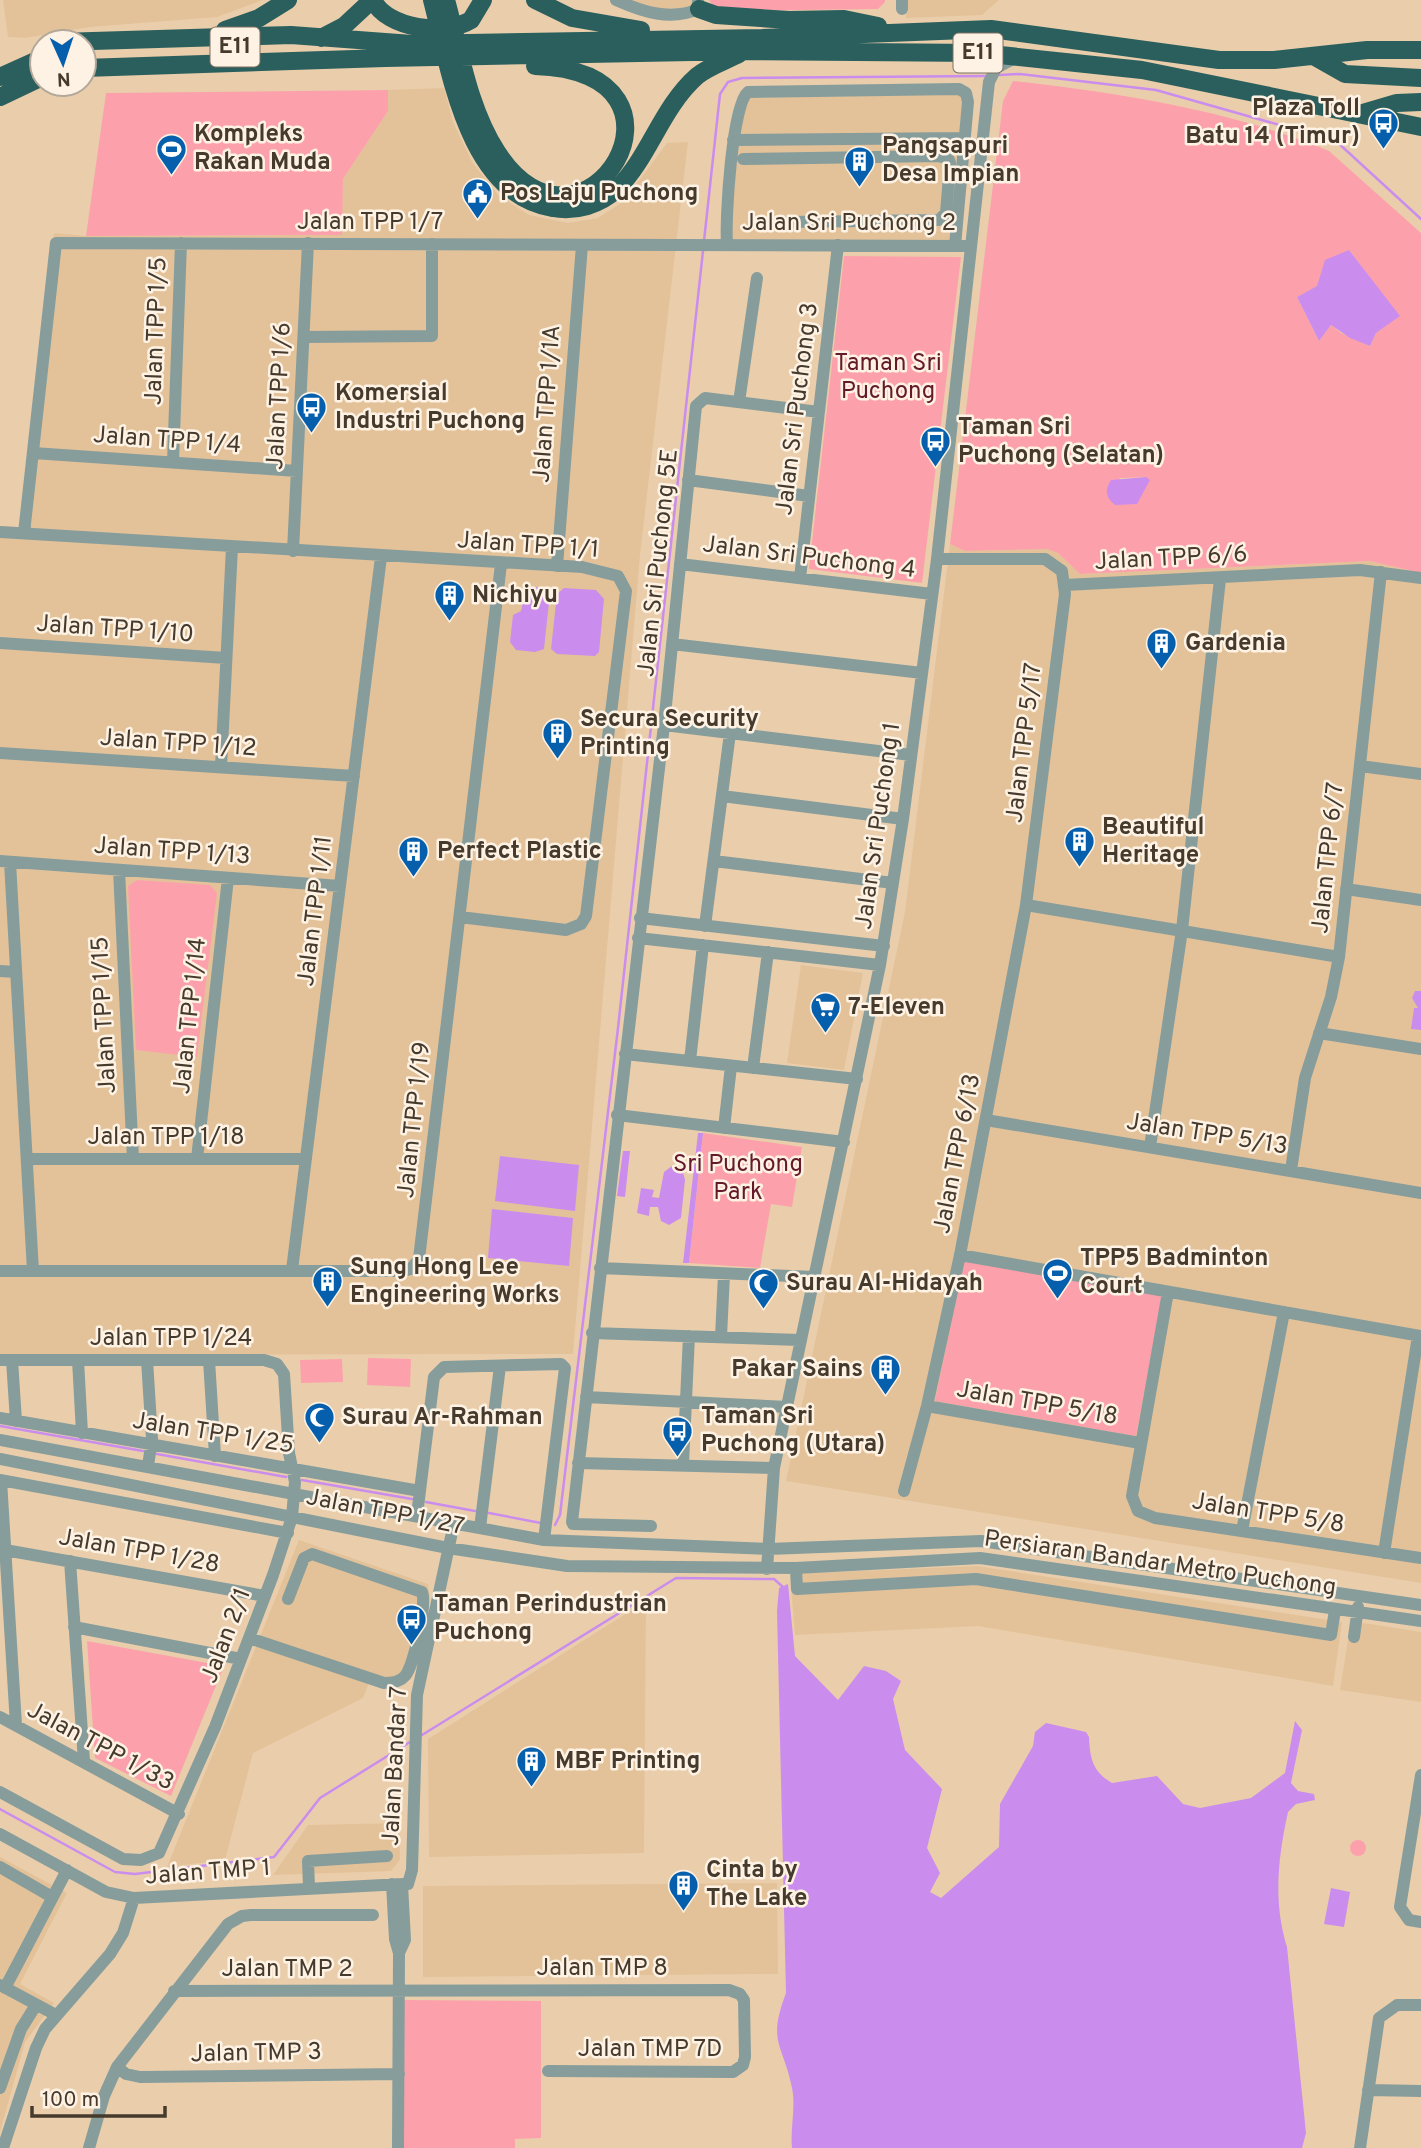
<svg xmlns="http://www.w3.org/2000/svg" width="1421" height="2148" font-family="Overpass,sans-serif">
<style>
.built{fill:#e3c299}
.green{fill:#fca1ab;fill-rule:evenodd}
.water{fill:#ca8ded}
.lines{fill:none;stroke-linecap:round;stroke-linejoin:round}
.stream{stroke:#ca8ded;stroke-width:2.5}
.minor{stroke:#879d9c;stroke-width:12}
.highway{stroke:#2a5f5d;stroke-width:18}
.labels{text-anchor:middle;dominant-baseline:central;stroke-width:5;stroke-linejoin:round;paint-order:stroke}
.shield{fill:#fdf2e4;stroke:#7c7162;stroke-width:2}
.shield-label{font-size:23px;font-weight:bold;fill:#453a2b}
.poi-label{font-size:24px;font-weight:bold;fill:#453a2b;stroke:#fdf2e4;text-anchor:start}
.street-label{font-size:24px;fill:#453a2b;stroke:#fdf2e4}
.park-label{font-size:24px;fill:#641a29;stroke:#fdf2e4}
</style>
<rect width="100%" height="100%" fill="#eaceab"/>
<!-- built -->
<path class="built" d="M3 0H263L217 17 90 27 25 38 8 37Z
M626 0H695V7L651 11Z
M906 0H999L982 15 906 18Z
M444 88 453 122 472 162 498 195 529 215 568 223 598 218 623 202 667 143 688 142 640 555 573 1354 0 1355V526L19 527 54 233 86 236 341 235 343 179 388 111V90Z
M964 94 951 242 730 241 736 143 745 98Z
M950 544 965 551 1047 549 1058 553 1080 574 1370 561 1421 573V1583L786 1481 905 912Z
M801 965 863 973 844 1070 787 1063Z
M299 1540 428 1584 430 1598 413 1674 392 1680 372 1675 363 1698 253 1753 225 1860 167 1867Z
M977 1566 1342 1622 1333 1686 978 1626 795 1635 790 1574Z
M646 1601 644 1853 429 1857 428 1739Z
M1351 1621 1421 1632V1702L1340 1690Z
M399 1823 400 1860 391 1871 273 1875 308 1825Z
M0 1857 67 1893 20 1984 54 2003 25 2042 0 2132Z
M777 1883 778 1974 423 1977V1886Z"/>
<!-- green -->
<path class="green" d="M709 0H885V2L878 9 716 11Z
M1013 81C1118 93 1231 110 1329 151L1421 233V573L1370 561 1080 574 1058 553 1047 549 965 551 950 544 1003 101ZM1349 250 1399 316 1376 333 1370 346 1341 333 1331 325 1319 341 1297 297 1318 286ZM1146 477 1107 496 1120 478Z
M388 90V111L343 179 342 235 86 236 106 93Z
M844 256 961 257 922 583 809 569Z
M137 880 210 885 217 893 197 1057 136 1050 128 886Z
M703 1133 802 1147 792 1207 771 1204 760 1268 689 1263Z
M964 1261 1162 1296 1136 1436 935 1401Z
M368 1358 411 1359 410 1387 367 1385Z
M342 1359 343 1382 301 1383 300 1360Z
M87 1641 224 1666 171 1796 95 1758Z
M1350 1848a8 8 0 1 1 16 0a8 8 0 1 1-16 0Z
M404 2000 541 2001V2138L515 2139V2148H404Z"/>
<!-- water -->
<path class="water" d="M1349 250 1400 316 1376 333 1370 346 1350 338 1331 325 1319 341 1297 297 1317 286 1325 260Z
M1146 477 1150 480 1137 504 1115 505C1106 497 1104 491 1111 480Z
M537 587 550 593 544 649 535 652 516 650 510 642 513 615 521 611 526 589Z
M564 588 596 590 604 599 599 652 595 656 557 654 551 649 557 594Z
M1415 991H1421V1030L1411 1029 1414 1008H1418L1412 998Z
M698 1133H703L689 1263H683Z
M623 1151H630L625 1197 617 1196Z
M500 1156 579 1165 575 1211 495 1201Z
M672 1166 682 1168 685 1180 681 1218 669 1225 661 1221 658 1207H650L649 1216 637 1213 641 1188 654 1190 652 1197 659 1198 664 1172Z
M492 1209 573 1218 569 1266 488 1258Z
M788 1584 795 1656 838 1700 864 1666 886 1671 901 1681 893 1699 905 1750 942 1789 927 1848 940 1873 930 1892 941 1898 999 1847 1000 1804 1033 1746 1035 1732 1046 1723 1086 1732 1089 1737C1090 1758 1092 1771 1112 1783L1157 1776 1183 1804 1200 1808 1251 1798 1285 1773 1295 1721 1302 1730 1291 1783 1298 1791 1314 1794 1315 1800 1296 1804 1288 1812C1278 1857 1273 1903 1287 1947L1306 2133 1302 2148H792C790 2129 796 2107 792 2088 783 2043 767 2043 786 1993L777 1611 779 1588Z
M1331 1888 1350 1892 1344 1927 1324 1924Z"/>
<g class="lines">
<!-- stream -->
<path class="stream" d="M999 75 1020 74 1156 90 1336 141 1421 219
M704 241 720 94 728 82 742 78 985 76
M0 1426 143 1451
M157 1454 286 1477
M302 1480 412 1499
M426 1502 475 1511
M489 1513 541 1523
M555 1525 560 1515 618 1028 703 251
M422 1735 676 1578 774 1579 783 1587
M0 1809 115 1872 135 1874 274 1857 320 1798 410 1742"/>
<!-- minor -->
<path class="minor" d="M616 0C643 12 670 21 699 9L698 0
M902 0V9
M733 140 964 138
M743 159 938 156 948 158 950 163 946 213 939 220 787 222
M727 244C725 220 732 104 748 92L959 89 966 93 968 102 955 246
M304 337 432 336V244
M739 402 757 278
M33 453 297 471
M173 462 181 243
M688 480 809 496
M0 532 582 567 618 576 626 591 586 916 581 924 566 930 460 917
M24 533 56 243 971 246
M293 551 308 243
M680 564 932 594
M557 566 582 245
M800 578 838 245
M1065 585 1360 570 1421 578
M0 643 226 658
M672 644 922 673
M664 725 911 755
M0 753 354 776
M1360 766 1421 774
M221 767 232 547
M722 796 903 819
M0 861 340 886
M714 861 893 883
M10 862 33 1271
M119 870 133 1159
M1346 889 1421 900
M1026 905 1339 957
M640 918 884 946
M705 926 730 733
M638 938 880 965
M0 971 16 972
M1319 1033 1421 1049
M625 1054 857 1079
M690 1061 703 945
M753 1068 768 952
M617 1115 844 1142
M986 1120 1421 1193
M724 1128 731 1066
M1150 1147 1182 930 1220 579
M27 1159H306
M197 1159 228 878
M1291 1170 1305 1078 1331 997 1339 957 1381 572
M960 1255 1421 1336
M600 1268 814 1277
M292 1270 381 557
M0 1271H403L411 1269 419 1259 501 564
M1168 1292 1132 1496 1138 1511 1155 1518 1421 1558
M592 1333 800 1340
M721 1337 724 1274
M0 1360H264L277 1364 284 1374 289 1453 295 1482 292 1517 273 1575 215 1727 159 1853 141 1860 123 1859 0 1792
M12 1360 16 1421
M78 1360 82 1433
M147 1360 152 1439 148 1466
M209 1360 215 1456
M586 1397 787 1407
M927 1406 1140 1443
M0 1418 420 1491
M0 1440 544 1540 768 1549 981 1541 1421 1605
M0 1459 448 1548 567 1566 796 1568 980 1558 1421 1621
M578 1463 774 1468
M683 1464 689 1336
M0 1480 288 1533
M1 1480 16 1725
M904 1491 927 1406 960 1255 1026 905 1065 594 1062 571 1045 559H937
M417 1515 434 1377 444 1367 561 1364 565 1368 544 1540
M651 1526 573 1524 572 1522 664 725 696 406 705 398 819 412
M480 1528 500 1366
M1242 1531 1284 1312
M5 1550 265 1596
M1384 1553 1418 1336
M70 1561 84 1761
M796 1568 797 1589 976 1579 1331 1635 1335 1610
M767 1569 774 1468 880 965 903 819 937 559 989 82 996 68 1017 57
M74 1627 241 1659
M1354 1637 1358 1607
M249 1638 384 1683C392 1683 400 1682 405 1676 414 1666 427 1604 422 1592L312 1554 304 1558 288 1599
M0 1717 179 1814
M1421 1775 1400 1907 1409 1920 1421 1922
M0 1834 106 1892 134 1898 402 1884
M0 1867 52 1897
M392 1884 395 1939 399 1953 398 2148
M402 1884H408L412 1870 417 1695 454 1523
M309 1888 308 1861 387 1856
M399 1953 405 1940 402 1884
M0 1985 56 2015
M5 1988 67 1870
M174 1991 729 1990 740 1994 744 2000 745 2057 743 2065 733 2072 548 2071
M117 2067 126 2074 140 2077 399 2074
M0 2088 21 2029 36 2005
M1368 2090 1421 2091
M3 2148 36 2048 45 2029 110 1954 123 1933 134 1898
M89 2148 104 2096 117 2067 228 1924 242 1916 251 1915H373
M1360 2148 1379 2018 1397 2005H1421"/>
<!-- highway -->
<path class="highway" d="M373 0C387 29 445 36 471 20L483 0
M432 0C450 69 467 195 553 208 576 212 600 205 617 189 650 156 661 108 697 76 708 67 725 61 739 54
M446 0C460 50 468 107 497 152 583 285 716 71 535 66
M535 0 572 18 641 30
M699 9 716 15 789 20 844 19 878 26
M225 30 259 18 288 0
M321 38 344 26 372 0
M60 42 291 35 412 44 762 38 991 29 1219 60H1274L1367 50H1421
M1315 57 1345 74 1421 78
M84 68 385 58 745 51 981 53 1142 70 1421 127
M0 77 42 58
M0 97 42 77
M1363 113 1397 103 1421 102"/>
</g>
<!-- icons -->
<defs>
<symbol id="bus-pin" viewBox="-11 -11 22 30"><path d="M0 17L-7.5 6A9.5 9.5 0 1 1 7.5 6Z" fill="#055fad" stroke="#fdf2e4"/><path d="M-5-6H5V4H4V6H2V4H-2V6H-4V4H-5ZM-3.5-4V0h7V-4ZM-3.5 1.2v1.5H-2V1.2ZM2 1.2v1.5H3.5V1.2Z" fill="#fff"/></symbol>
<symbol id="stadium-pin" viewBox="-11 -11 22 30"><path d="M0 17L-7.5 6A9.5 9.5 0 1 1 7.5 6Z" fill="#055fad" stroke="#fdf2e4"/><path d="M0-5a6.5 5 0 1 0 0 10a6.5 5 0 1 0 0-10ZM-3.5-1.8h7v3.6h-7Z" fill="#fff"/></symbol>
<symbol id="building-pin" viewBox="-11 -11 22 30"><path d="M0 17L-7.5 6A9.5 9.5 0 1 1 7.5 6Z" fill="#055fad" stroke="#fdf2e4"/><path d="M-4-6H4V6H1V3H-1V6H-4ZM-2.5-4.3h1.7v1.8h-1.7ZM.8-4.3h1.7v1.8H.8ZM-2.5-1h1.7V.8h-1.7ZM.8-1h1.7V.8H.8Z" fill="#fff"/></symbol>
<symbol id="civic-pin" viewBox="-11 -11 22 30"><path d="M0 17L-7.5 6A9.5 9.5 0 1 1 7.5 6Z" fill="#055fad" stroke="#fdf2e4"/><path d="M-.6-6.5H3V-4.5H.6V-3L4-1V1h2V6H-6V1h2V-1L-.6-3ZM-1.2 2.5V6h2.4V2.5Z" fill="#fff"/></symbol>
<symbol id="supermarket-pin" viewBox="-11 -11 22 30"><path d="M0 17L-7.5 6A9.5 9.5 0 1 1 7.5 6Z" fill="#055fad" stroke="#fdf2e4"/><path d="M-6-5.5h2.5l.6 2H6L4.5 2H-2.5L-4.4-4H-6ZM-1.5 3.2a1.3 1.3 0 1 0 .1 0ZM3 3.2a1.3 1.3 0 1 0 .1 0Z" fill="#fff"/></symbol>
<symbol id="mosque-pin" viewBox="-11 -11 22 30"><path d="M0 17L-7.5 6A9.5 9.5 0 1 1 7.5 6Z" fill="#055fad" stroke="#fdf2e4"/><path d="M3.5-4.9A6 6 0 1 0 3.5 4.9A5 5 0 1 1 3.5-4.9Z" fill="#fff"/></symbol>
</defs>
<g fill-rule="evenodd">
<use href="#bus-pin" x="1366" y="106" width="35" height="47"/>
<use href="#stadium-pin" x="154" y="132" width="35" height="47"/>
<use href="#building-pin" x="842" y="144" width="35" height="47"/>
<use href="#civic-pin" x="460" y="176" width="35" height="47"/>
<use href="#bus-pin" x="294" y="390" width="35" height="47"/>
<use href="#bus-pin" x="918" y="424" width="35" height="47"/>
<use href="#building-pin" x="432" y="578" width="35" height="47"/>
<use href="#building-pin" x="1144" y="626" width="35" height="47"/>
<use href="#building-pin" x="540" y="716" width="35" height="47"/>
<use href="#building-pin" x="1062" y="824" width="35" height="47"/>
<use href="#building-pin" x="396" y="834" width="35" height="47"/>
<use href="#supermarket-pin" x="808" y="990" width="35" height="47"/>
<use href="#stadium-pin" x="1040" y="1256" width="35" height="47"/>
<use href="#building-pin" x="310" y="1264" width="35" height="47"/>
<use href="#mosque-pin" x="746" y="1266" width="35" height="47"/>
<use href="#building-pin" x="868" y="1352" width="35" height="47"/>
<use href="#mosque-pin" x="302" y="1400" width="35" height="47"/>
<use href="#bus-pin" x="660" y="1414" width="35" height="47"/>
<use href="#bus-pin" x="394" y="1602" width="35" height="47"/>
<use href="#building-pin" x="514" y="1744" width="35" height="47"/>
<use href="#building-pin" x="666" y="1868" width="35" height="47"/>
</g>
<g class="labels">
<!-- shield labels -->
<g class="shield">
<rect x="210.5" y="27.5" width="49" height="39" rx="5"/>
<rect x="953.5" y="33.5" width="49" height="39" rx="5"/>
</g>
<g class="shield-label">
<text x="235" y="47">E11</text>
<text x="978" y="53">E11</text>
</g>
<!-- poi labels -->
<g class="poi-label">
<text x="1360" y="109" text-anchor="end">Plaza Toll<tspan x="1360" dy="28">Batu 14 (Timur)</tspan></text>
<text x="194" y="135">Kompleks<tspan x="194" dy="28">Rakan Muda</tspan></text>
<text x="882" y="147">Pangsapuri<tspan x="882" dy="28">Desa Impian</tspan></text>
<text x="500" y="194">Pos Laju Puchong</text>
<text x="335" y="394">Komersial<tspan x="335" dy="28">Industri Puchong</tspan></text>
<text x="958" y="428">Taman Sri<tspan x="958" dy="28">Puchong (Selatan)</tspan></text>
<text x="472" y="596">Nichiyu</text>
<text x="1185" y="644">Gardenia</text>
<text x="580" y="720">Secura Security<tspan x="580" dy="28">Printing</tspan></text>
<text x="1102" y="828">Beautiful<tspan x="1102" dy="28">Heritage</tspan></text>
<text x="437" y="852">Perfect Plastic</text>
<text x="848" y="1008">7-Eleven</text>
<text x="1080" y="1259">TPP5 Badminton<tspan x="1080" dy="28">Court</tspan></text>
<text x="350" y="1268">Sung Hong Lee<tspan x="350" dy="28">Engineering Works</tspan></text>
<text x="786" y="1284">Surau Al-Hidayah</text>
<text x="863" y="1370" text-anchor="end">Pakar Sains</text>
<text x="701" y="1417">Taman Sri<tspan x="701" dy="28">Puchong (Utara)</tspan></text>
<text x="342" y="1418">Surau Ar-Rahman</text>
<text x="434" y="1605">Taman Perindustrian<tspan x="434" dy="28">Puchong</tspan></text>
<text x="555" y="1762">MBF Printing</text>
<text x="706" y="1871">Cinta by<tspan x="706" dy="28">The Lake</tspan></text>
</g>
<!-- street labels -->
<g class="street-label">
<text x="370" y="223">Jalan TPP 1/7</text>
<text x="849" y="224">Jalan Sri Puchong 2</text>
<text transform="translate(157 331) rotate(-88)">Jalan TPP 1/5</text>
<text transform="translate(280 396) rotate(-87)">Jalan TPP 1/6</text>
<text transform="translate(548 404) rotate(-86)">Jalan TPP 1/1A</text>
<text transform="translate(798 409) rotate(-83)">Jalan Sri Puchong 3</text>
<text transform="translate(167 441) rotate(4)">Jalan TPP 1/4</text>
<text transform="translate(528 546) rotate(4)">Jalan TPP 1/1</text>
<text transform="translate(809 558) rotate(7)">Jalan Sri Puchong 4</text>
<text transform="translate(1171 559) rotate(-3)">Jalan TPP 6/6</text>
<text transform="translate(659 563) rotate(-84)">Jalan Sri Puchong 5E</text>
<text transform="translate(115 630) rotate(4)">Jalan TPP 1/10</text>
<text transform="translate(1025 743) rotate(-83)">Jalan TPP 5/17</text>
<text transform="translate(178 744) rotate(4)">Jalan TPP 1/12</text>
<text transform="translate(879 826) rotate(-82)">Jalan Sri Puchong 1</text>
<text transform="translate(172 852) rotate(4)">Jalan TPP 1/13</text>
<text transform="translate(1329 858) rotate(-84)">Jalan TPP 6/7</text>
<text transform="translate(316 911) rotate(-83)">Jalan TPP 1/11</text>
<text transform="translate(105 1015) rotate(-93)">Jalan TPP 1/15</text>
<text transform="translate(191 1016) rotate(-84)">Jalan TPP 1/14</text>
<text transform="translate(415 1120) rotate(-84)">Jalan TPP 1/19</text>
<text transform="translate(1207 1135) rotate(9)">Jalan TPP 5/13</text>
<text x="166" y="1138">Jalan TPP 1/18</text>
<text transform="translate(958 1154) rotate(-79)">Jalan TPP 6/13</text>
<text x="171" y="1339">Jalan TPP 1/24</text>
<text transform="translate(1037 1404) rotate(10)">Jalan TPP 5/18</text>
<text transform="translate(213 1434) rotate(9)">Jalan TPP 1/25</text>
<text transform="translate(385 1513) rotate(11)">Jalan TPP 1/27</text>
<text transform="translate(1268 1514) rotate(9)">Jalan TPP 5/8</text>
<text transform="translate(139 1552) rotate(10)">Jalan TPP 1/28</text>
<text transform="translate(1160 1564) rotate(8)">Persiaran Bandar Metro Puchong</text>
<text transform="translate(227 1636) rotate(-69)">Jalan 2/1</text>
<text transform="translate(100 1747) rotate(28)">Jalan TPP 1/33</text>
<text transform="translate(396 1766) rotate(-87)">Jalan Bandar 7</text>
<text transform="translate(208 1873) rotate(-4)">Jalan TMP 1</text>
<text x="602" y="1969">Jalan TMP 8</text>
<text x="287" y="1970">Jalan TMP 2</text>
<text x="650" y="2050">Jalan TMP 7D</text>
<text transform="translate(256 2054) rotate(-1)">Jalan TMP 3</text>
</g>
<!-- park labels -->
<g class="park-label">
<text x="888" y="364">Taman Sri<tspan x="888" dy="28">Puchong</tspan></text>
<text x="738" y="1165">Sri Puchong<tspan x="738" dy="28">Park</tspan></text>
</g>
</g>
<!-- north arrow -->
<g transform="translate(63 63) rotate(177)"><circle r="33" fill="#fdf2e4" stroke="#b3a89a" stroke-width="2"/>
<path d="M0-5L12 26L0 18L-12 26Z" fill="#055fad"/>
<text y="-10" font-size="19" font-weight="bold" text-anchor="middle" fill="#453a2b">N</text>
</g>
<!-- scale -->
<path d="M32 2106v10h133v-10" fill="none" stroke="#453a2b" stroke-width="3.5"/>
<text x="42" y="2106" font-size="21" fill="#453a2b" stroke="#fdf2e4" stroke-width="5" paint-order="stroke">100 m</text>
</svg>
